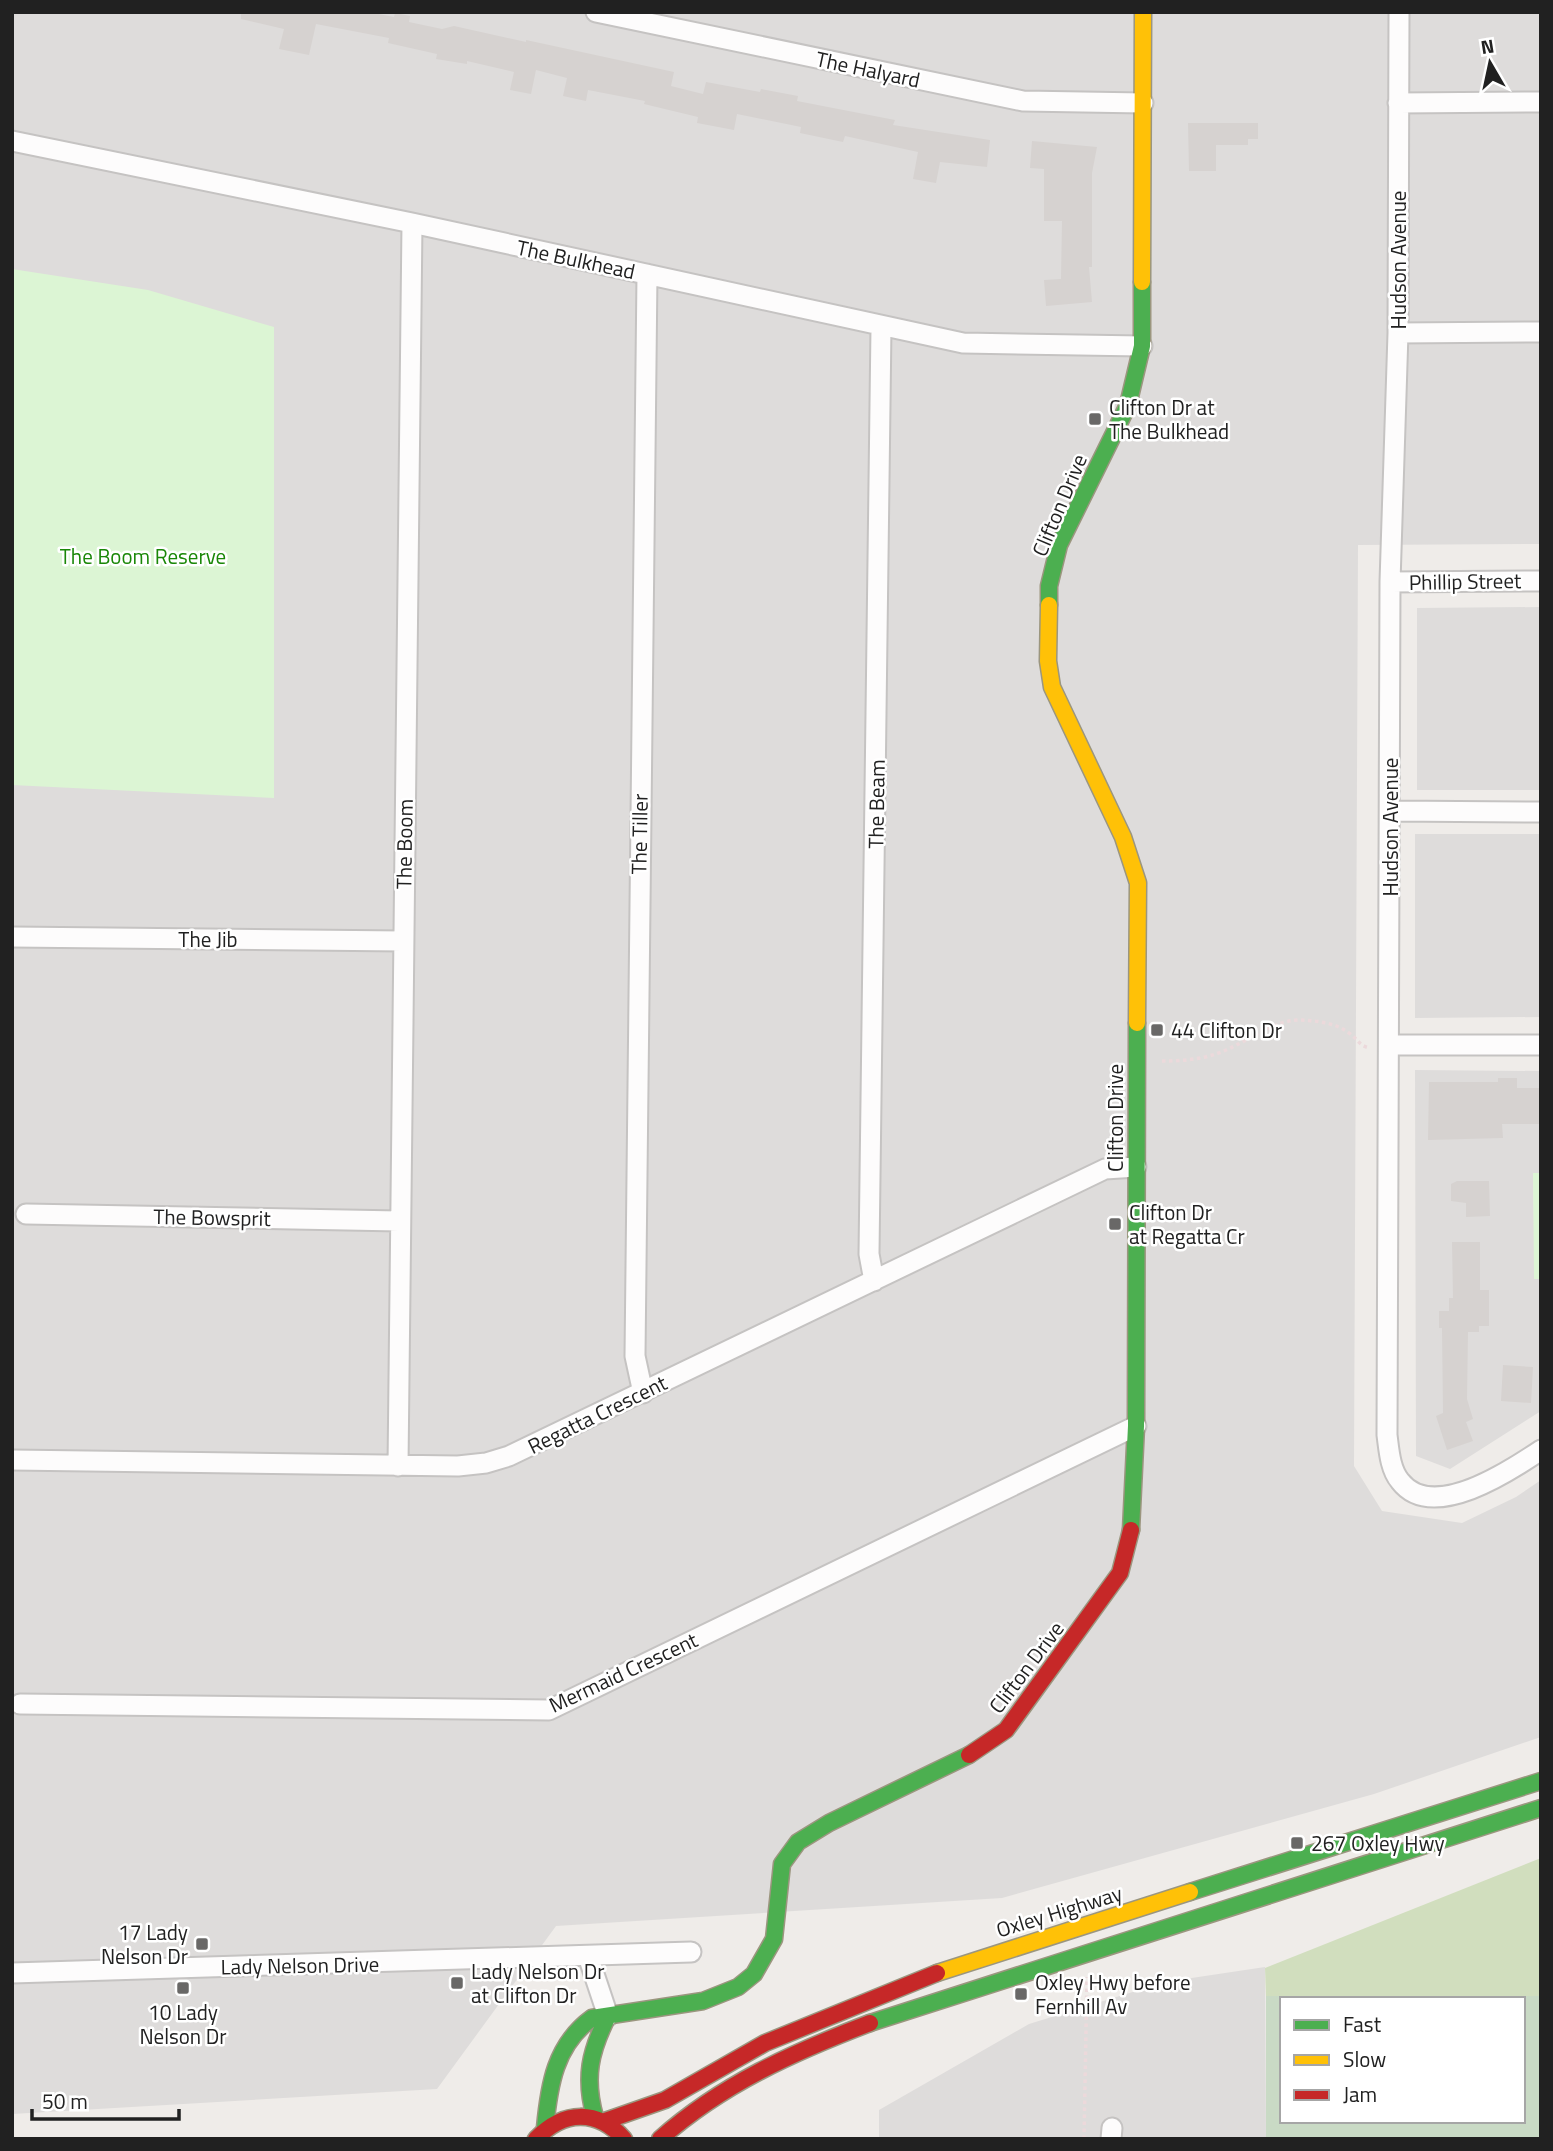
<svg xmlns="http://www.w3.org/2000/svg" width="1553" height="2151" font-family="'Titillium Web',sans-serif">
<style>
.residential{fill:#dedcdb}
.forest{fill:#d1debe}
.cemetery{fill:#c9dac5;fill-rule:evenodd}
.park{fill:#dcf5d4}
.building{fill:#d6d2d0}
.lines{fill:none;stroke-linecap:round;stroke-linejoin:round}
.street-casing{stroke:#c5c3c2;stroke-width:23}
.fast-casing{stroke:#9b967f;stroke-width:19}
.slow-casing{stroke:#9b967f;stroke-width:19}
.jam-casing{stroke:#9b967f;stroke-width:19}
.path{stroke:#ecd9db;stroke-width:3.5;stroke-dasharray:3.5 3.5;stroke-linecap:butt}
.street{stroke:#fdfcfc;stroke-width:19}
.fast{stroke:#4caf50;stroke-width:16}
.slow{stroke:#ffc107;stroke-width:16}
.jam{stroke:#c62828;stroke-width:16}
.poi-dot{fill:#696867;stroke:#fff;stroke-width:2.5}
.labels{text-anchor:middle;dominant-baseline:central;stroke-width:5;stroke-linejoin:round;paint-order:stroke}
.street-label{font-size:21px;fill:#212121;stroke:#fff}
.poi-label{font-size:21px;fill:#212121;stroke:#fff;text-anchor:start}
.park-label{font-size:21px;fill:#198707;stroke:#fff}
</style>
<rect width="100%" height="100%" fill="#efece9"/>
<!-- residential -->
<path class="residential" d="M12 12H1541V544L1358 545 1354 1466 1382 1511 1462 1523 1516 1497 1541 1480V1737L1374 1794 1002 1898 556 1926 437 2089 12 2114Z
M1541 607V790H1417V608Z
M1415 834H1541V1017L1415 1018Z
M1415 1070 1541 1071V1173H1533L1535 1279H1541V1411L1450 1469 1416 1456Z
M1265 1967 1266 2139H879V2110L1029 2024 1165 1982Z"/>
<!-- forest -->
<path class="forest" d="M1541 1858V1996H1266L1265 1968Z"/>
<!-- cemetery -->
<path class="cemetery" d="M1266 1996H1541V2139H1266ZM1282 1999H1523V2121H1282Z"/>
<!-- park -->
<path class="park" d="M12 269 148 290 274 327V798L12 785Z
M1533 1173H1541V1279H1534Z"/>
<!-- building -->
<path class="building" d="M241 12H368L394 17 395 13 410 16 409 22 442 29 454 26 526 42V40L674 72 671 86 703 94 706 82 760 92 761 89 798 96 797 101 895 120 893 125 990 140 987 167 940 162 936 183 913 179 918 152 845 136 843 142 800 133 801 127 737 114 734 130 697 123 698 117 644 104 645 101 588 90 586 101 563 96 567 78 536 70 531 94 510 90 514 72 467 61V64L436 59 437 54 388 43 389 38 316 24 309 55 279 49 284 29 241 19Z
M1188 123H1258V139H1248V145H1216V171H1189Z
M1032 141 1097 147 1092 173V267H1089L1092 302 1046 306 1044 280 1061 279 1062 221H1044V169L1030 168Z
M1498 1078H1517V1088H1541V1124H1502L1503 1138 1428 1140 1429 1082H1498Z
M1457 1181H1489L1490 1216 1466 1217V1203L1451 1201V1184Z
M1452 1242H1480V1290H1489V1326H1479V1332H1468L1467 1399 1473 1419 1466 1422 1473 1441 1447 1450 1436 1416 1443 1413 1442 1328H1439V1311H1449V1298H1453Z
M1503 1365 1533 1367 1531 1403 1501 1401Z"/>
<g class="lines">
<defs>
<path id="street" d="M596 12 1023 101 1143 103
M1399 12 1398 333 1390 582 1387 1435C1389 1450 1390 1469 1400 1481 1432 1523 1510 1471 1541 1450
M1398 103 1541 102
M12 141 412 223 963 343 1142 346
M1398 333 1541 332
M1390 582 1541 581
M1390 811 1541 812
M12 937 403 941
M1389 1045H1541
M26 1214 399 1221
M874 1281 869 1254 881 327
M643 1393 635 1356 647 274
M12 1460 458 1466 486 1463 509 1456 1105 1169 1136 1167
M398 1466 412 223
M20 1704 549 1710 1136 1426
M588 1956 608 2016
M12 1973 691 1952
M1111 2139 1112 2128"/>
<path id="fast" d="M1049 605V586L1059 545 1128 405 1142 346V282
M1131 1530 1136 1426 1137 1023
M1190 1892 1541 1781
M870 2023 1541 1808
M595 2117C584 2078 590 2051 608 2016
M545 2128C549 2085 555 2045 592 2018L703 2001 738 1987 754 1974 774 1939 782 1864 798 1842 829 1823 969 1755"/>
<path id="slow" d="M1142 282 1143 12
M1049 605 1048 661 1052 687 1123 837 1138 883 1137 1023
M937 1973 1190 1892"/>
<path id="jam" d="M969 1755 1006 1730 1120 1573 1131 1530
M605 2121 665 2100 765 2043 937 1973
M536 2139C564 2110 597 2109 624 2139
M660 2139C722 2084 794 2052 870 2023"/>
</defs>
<!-- street casing -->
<use href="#street" class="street-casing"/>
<!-- fast casing -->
<use href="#fast" class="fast-casing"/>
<!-- slow casing -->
<use href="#slow" class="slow-casing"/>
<!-- jam casing -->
<use href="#jam" class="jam-casing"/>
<!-- path -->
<path class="path" d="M1162 1061C1184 1061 1206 1059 1226 1050 1250 1040 1275 1019 1302 1020 1318 1021 1336 1023 1349 1033 1358 1039 1359 1046 1370 1048
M1084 2139 1087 1977"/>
<!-- street -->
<use href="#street" class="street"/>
<!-- fast -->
<use href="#fast" class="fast"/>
<!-- slow -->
<use href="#slow" class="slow"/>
<!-- jam -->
<use href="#jam" class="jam"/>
</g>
<!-- markers -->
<g class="poi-dot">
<rect x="1088" y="412" width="14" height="14" rx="3.5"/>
<rect x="1150" y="1023" width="14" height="14" rx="3.5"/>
<rect x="1108" y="1217" width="14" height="14" rx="3.5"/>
<rect x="1290" y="1836" width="14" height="14" rx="3.5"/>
<rect x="195" y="1937" width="14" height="14" rx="3.5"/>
<rect x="450" y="1976" width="14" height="14" rx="3.5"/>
<rect x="176" y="1981" width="14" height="14" rx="3.5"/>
<rect x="1014" y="1987" width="14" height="14" rx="3.5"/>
</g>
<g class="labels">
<!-- street labels -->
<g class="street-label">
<text transform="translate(868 69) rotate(12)">The Halyard</text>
<text transform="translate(576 259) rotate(12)">The Bulkhead</text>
<text transform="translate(1398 260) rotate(-90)">Hudson Avenue</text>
<text transform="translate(1059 505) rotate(-67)">Clifton Drive</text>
<text transform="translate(1465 581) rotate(-1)">Phillip Street</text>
<text transform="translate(876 804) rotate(-89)">The Beam</text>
<text transform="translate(1390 827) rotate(-90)">Hudson Avenue</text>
<text transform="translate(639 834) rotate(-89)">The Tiller</text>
<text transform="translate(404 844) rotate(-89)">The Boom</text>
<text x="208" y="939">The Jib</text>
<text transform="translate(1115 1118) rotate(-90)">Clifton Drive</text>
<text transform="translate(212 1217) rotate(1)">The Bowsprit</text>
<text transform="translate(597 1414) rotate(-26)">Regatta Crescent</text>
<text transform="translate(1026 1667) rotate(-53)">Clifton Drive</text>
<text transform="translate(623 1672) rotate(-25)">Mermaid Crescent</text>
<text transform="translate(1059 1911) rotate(-17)">Oxley Highway</text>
<text transform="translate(300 1965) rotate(-1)">Lady Nelson Drive</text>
</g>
<!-- poi labels -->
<g class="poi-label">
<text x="1109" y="407">Clifton Dr at<tspan x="1109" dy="24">The Bulkhead</tspan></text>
<text x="1171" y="1030">44 Clifton Dr</text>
<text x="1129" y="1212">Clifton Dr<tspan x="1129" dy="24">at Regatta Cr</tspan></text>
<text x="1311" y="1843">267 Oxley Hwy</text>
<text x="188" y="1932" text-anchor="end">17 Lady<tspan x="188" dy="24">Nelson Dr</tspan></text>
<text x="471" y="1971">Lady Nelson Dr<tspan x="471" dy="24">at Clifton Dr</tspan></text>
<text x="1035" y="1982">Oxley Hwy before<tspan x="1035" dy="24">Fernhill Av</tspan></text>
<text x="183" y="2012" text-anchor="middle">10 Lady<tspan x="183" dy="24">Nelson Dr</tspan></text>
</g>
<!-- park labels -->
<g class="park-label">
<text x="143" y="556">The Boom Reserve</text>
</g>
</g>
<!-- border -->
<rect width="1553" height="2151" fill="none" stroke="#212121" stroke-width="28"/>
<!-- legend -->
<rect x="1280" y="1997" width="245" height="126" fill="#ffffff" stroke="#a6a6a6" stroke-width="2"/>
<rect x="1294" y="2020" width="35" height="10" fill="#4caf50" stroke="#a6a6a6" stroke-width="2"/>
<text x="1343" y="2032" font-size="21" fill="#212121">Fast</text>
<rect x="1294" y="2055" width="35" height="10" fill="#ffc107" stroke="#a6a6a6" stroke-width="2"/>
<text x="1343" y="2067" font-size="21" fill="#212121">Slow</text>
<rect x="1294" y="2090" width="35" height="10" fill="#c62828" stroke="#a6a6a6" stroke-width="2"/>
<text x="1343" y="2102" font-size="21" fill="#212121">Jam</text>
<!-- north arrow -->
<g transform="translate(1490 63) rotate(351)" stroke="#ffffff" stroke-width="5" paint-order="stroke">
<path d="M0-5L12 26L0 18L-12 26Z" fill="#212121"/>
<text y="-10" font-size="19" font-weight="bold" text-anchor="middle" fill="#212121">N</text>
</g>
<!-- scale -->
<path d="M32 2109v10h147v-10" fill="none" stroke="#212121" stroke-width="3.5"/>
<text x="42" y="2109" font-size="21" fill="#212121" stroke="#ffffff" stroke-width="5" paint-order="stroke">50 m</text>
</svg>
